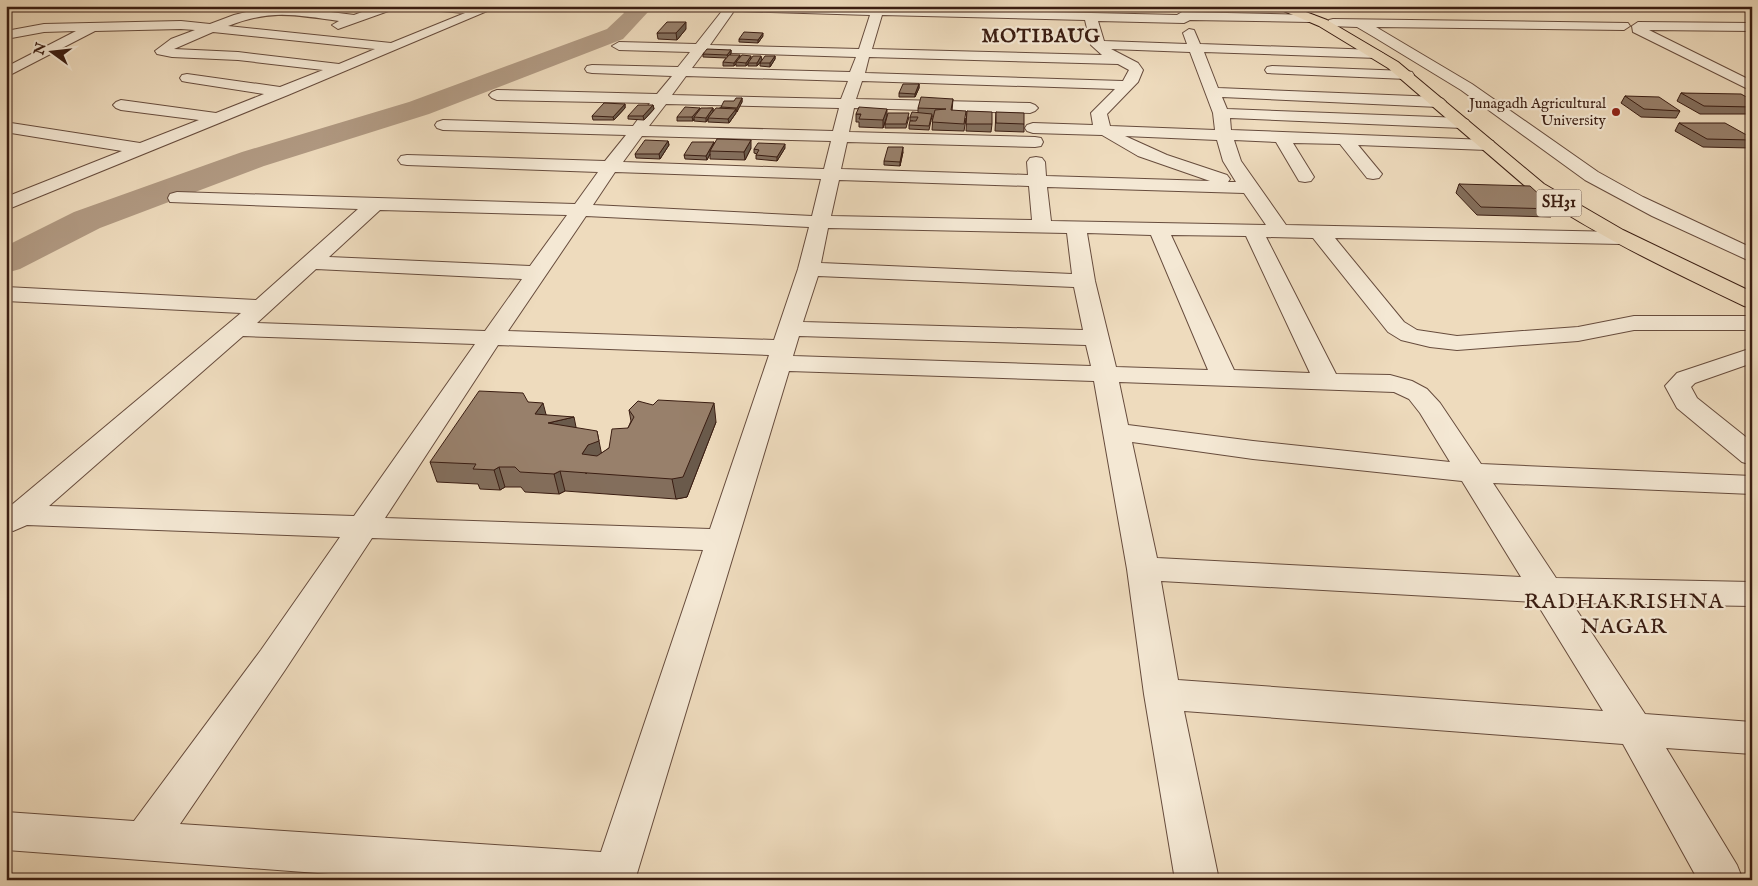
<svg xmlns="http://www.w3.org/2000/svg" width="1758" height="886" font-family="'IM FELL English',serif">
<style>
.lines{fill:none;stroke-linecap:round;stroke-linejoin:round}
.river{fill:#b19a83;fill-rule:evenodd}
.minor-casing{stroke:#674c3d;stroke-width:2}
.primary-casing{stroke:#3a1d12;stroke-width:2}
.minor{fill:#f4e8d4;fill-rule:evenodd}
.primary{fill:#eedbbd;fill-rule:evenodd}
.wall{fill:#836e5c;stroke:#3a1d12}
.shaded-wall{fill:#6a5a4b;stroke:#3a1d12}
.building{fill:#98806b;stroke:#3a1d12}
.poi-dot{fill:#8f2418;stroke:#f4e8d4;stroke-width:2}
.labels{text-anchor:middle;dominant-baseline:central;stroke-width:4.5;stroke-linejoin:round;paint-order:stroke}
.far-poi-label{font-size:15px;fill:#3a1d12;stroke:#f4e8d4;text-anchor:end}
.shield{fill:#f4e8d4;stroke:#725a4c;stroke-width:1}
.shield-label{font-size:16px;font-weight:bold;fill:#3a1d12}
.far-district-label{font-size:19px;font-weight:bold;letter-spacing:1px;fill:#3a1d12;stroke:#f4e8d4}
.near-neighbourhood-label{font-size:22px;letter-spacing:1px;fill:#3a1d12;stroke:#f4e8d4}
</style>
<rect width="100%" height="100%" fill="#eedbbd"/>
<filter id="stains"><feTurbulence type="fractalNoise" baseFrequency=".004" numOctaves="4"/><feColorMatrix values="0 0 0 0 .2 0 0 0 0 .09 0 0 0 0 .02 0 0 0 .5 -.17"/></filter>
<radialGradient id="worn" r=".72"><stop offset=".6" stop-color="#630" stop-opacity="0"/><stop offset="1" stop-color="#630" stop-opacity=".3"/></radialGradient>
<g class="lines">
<!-- river -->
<path class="river" d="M618 6H644L648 12 623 39 429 114 264 166 100 228 20 269 6 273V246L74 212 242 152 409 102 607 29 624 13Z"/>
<defs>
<path id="minor" d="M378 6H396L394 9 338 29 332 25 339 21C295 15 271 9 228 26L391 43 465 13 429 10 423 6H499L288 95 6 210V197L122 151 11 133 6 132V124L11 123 140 143 199 120 121 110 116 108 113 105 116 102 121 100 216 113 264 94 187 82 182 81 180 78 182 75 187 74 280 87 323 70 238 60 172 57 157 54 155 51 171 39 195 30 181 29 95 31 6 77V67L76 31 44 32 6 39V31L44 24 181 21 210 24 234 15 266 7H292L354 15ZM213 32 375 49 339 64 238 52 174 49Z
M659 6H885L884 8 1177 15 1182 12 1314 15 1316 18 1314 21 1310 22 1190 20 1184 23 1098 21 1104 41 1187 44 1183 33 1189 29 1194 30 1200 44 1377 50 1384 54 1377 58 1204 52 1218 88 1438 97 1443 99 1446 102 1443 105 1438 107 1222 97 1227 109 1462 118 1468 120 1470 123 1468 126 1462 128 1230 118 1231 130 1487 140 1493 141 1495 145 1493 149 1487 150 1358 145 1382 174 1379 178 1373 179 1367 178 1340 144 1293 143 1314 177 1311 181 1305 182 1299 181 1276 142 1234 140 1241 161 1286 225 1621 232 1628 234 1631 238 1628 242 1621 244 1335 238 1404 322 1417 330 1457 336 1578 327 1634 316H1752V330H1634L1578 341 1457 350 1430 347 1401 340 1388 332 1313 238 1266 237 1336 374 1390 375 1412 381 1427 389 1440 403 1481 464 1752 476V494L1493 483 1556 578 1752 582V606L1572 603 1645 714 1752 722V754L1666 748 1737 865 1743 880H1698L1623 744 1184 711 1219 880H1175L1144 694 1127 569 1094 381 789 371 635 880H411L6 850V812L134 821 261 650 340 537 27 525 13 531 6 529V510L8 508 241 313 6 301V287L256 300 358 209 170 202 168 198 170 194 177 192 575 204 598 172 407 165 401 164 398 160 401 156 407 155 605 161 626 135 443 130 437 128 435 125 437 122 443 120 633 126 650 103 497 100 492 98 489 95 492 92 497 90 657 94 672 76 592 73 587 72 585 69 587 66 592 65 678 67 690 52 619 50 612 46 619 42 696 44 722 11 665 10ZM734 11 870 15 859 49 710 45ZM882 15 1085 20 1091 45 1102 55 872 49ZM1111 49 1190 52 1213 113 1215 130 1110 126 1107 114 1138 82 1143 70 1138 63ZM704 52 856 57 850 72 692 68ZM869 57 1118 64 1129 70 1123 81 865 73ZM686 76 848 81 841 99 672 95ZM862 81 1115 89 1091 113 1093 125 1033 123 1027 125 1025 128 1027 131 1033 133 1102 135 1138 156 1210 181 1046 176 1045 162 1042 158 1036 157 1030 158 1027 162 1028 175 841 169 847 142 1035 147 1041 146 1043 142 1041 138 1035 137 849 132 854 108 1030 113 1035 111 1038 108 1035 105 1030 103 856 99ZM666 104 839 108 833 131 649 126ZM642 136 831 141 824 169 623 162ZM1125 136 1217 140 1223 161 1236 182H1228L1230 179 1227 175 1167 155ZM615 172 821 179 812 216 593 205ZM839 180 1029 186 1032 220 831 216ZM1047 187 1244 193 1266 225 1051 221ZM380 210 567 215 530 266 329 257ZM586 216 809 227 798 269 774 340 508 331ZM828 228 1067 233 1072 274 821 263ZM1087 233 1151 235 1208 370 1116 367 1095 281ZM1171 235 1246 236 1310 373 1234 370ZM316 269 522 279 485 331 257 323ZM818 276 1074 287 1083 330 803 322ZM243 336 475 344 354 516 49 506ZM799 336 1086 345 1091 366 793 356ZM498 345 769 355 710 529 385 518ZM1119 382 1394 392 1409 399 1420 413 1450 462 1253 441 1128 425ZM1132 442 1253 459 1462 481 1521 577 1157 558ZM372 538 703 550 601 852 180 824 285 670ZM1161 581 1536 602 1603 711 1178 680Z
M1333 19 1628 23 1630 26 1624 30 1376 27 1472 84 1598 172 1643 197 1752 248V262L1652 216 1585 180 1461 90 1374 37 1357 27 1329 26 1327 23 1329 20Z
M1638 22 1752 23V31L1649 30 1752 81V91L1633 32 1632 26Z
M1272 66 1407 71 1412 72 1414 75 1412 78 1407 79 1267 73 1265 70 1267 67Z
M1752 348V363L1695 383 1691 387 1697 398 1752 442V465L1742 462 1677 408 1665 386 1677 373Z"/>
<path id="primary" d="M1272 6H1290L1327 20 1398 62 1544 184 1623 230 1752 292V308L1744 306C1671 271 1599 237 1532 192L1388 68 1319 26Z"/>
</defs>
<!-- minor casing -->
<use href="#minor" class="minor-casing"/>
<!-- primary casing -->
<use href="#primary" class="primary-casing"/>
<!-- minor -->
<use href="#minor" class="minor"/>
<!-- primary -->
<use href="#primary" class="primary"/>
</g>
<!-- wall -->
<path class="wall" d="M686 29 677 40 658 39 657 33Z
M763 36 758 43 739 42V39Z
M731 50V53L730 55 762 60 757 66H748V64L746 66H736V64L734 66H723V62L726 58 703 57V54Z
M775 56V59L770 67 760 66V63Z
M919 84V88L915 97H899V93Z
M1681 93 1752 100V114H1700L1677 101Z
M1625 96 1680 111 1676 118 1641 117 1621 103Z
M742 98V102L736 112V113L729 123 708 122V119L706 122 694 121V119L693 121H677V117L700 108V109L713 108V111Z
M953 99 952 111 966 119 964 131 932 130 933 116H932L929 130 909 129V125L913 121H910V117L918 113V108Z
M625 104V108L614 120H593L592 116Z
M653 105 654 109 644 120 628 119V116Z
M967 111 992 124 991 132 966 131Z
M996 112 1024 124V132L995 131Z
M856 114 887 116 909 117 906 128H885V124L887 116 883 128 859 127V122H856Z
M1679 123 1752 138V147L1751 148 1703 147 1675 131Z
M668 141 669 145 660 159 636 158 635 154Z
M714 142V144L751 148 745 160 710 159V154L707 160 685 159 684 155Z
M785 148 777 161 756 159V155L757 154 754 153V149Z
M903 152 900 166 884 165V161Z
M1459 184 1555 209 1551 217 1477 215 1456 193Z
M528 402 546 415 576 428 602 453 609 448 628 428 631 421 629 410 716 422 687 497 676 499 565 491 559 494 525 492 521 487H505L500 490 480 489 478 484 437 482 430 462Z"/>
<!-- shaded-wall -->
<path class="shaded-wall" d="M686 22V29L677 40 676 33Z
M763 33V36L758 43V40Z
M731 50V53L728 58 727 55Z
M740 55V59L736 62V64L734 66V63Z
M751 56V59L748 63V64L746 66V63Z
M761 56 762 60 757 66V63Z
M775 56V59L770 67V63Z
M919 84V88L915 97V94Z
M742 98V102L737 112V108Z
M625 104V108L614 120 613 117Z
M653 105 654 109 644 120 643 116Z
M700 108V111L694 117V119L693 121 692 117Z
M713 108V112L708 118V119L706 122V118Z
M736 109V113L729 123 728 119Z
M887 109V116L883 128V120Z
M751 140V148L745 160 744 152Z
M668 141 669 145 660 159 659 154Z
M714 142V146L710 151V154L707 160 706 156Z
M785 144V148L777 161V157Z
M903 147V152L900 166V162Z
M543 403 548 422 535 414Z
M714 403 716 422 687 497 676 499 672 479Z
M574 417 578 437 548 423Z
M597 431 603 461 592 465 586 474 582 454Z
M499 467 505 487 500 490 494 470Z
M560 471 565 491 559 494 554 474Z"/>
<!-- building -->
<path class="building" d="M667 22H686L676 33H657Z
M744 32 763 33 758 40 739 39Z
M707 49 731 50 727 55 703 54Z
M729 55H740L734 63 723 62Z
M742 55 751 56 746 63 736 62Z
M753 56H761L757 63H748Z
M765 56H775L770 63H760Z
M903 84H919L915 94 899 93Z
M1681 93 1741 94 1752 100V107L1704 106Z
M1625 96 1659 97 1680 111 1644 109Z
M921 97 953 99 951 110 966 111 964 124 932 122 935 110 946 109 918 108Z
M736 98H742L737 108 721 107 724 101H734Z
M604 103 625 104 613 117 592 116Z
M638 105H653L643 116H628Z
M685 107 700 108 692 117H677Z
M859 107 887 109 883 120 859 119 861 114H856Z
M701 108H713L706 118 694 117Z
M716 108 736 109 728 119 708 118Z
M967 111 992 112V124H966Z
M912 112 932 114 929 126 909 125 910 121H916L918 117H910Z
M996 112 1024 113V124L996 123Z
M888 113H909L906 124H885Z
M1679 123H1725L1752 138V140L1707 139Z
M717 139 751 140 744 152 710 151Z
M645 140 668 141 659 154H635Z
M692 142H714L706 156 684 155Z
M758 143 785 144 777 157 756 155 759 150 754 149Z
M888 147H903L900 162 884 161Z
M1459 184 1530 186 1555 209 1481 207Z
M479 391 523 393 528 402 543 403 535 414 574 417 548 423 597 431 599 441 588 445 582 454 597 456 609 448 612 429 628 428 634 417 629 410 638 401 653 405 658 400 714 403 683 477 672 479 560 471 554 474 520 472 515 467H499L494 470 473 469 476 464 430 462Z"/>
<!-- markers -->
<circle class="poi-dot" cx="1616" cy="112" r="5"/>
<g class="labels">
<!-- far-poi labels -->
<g class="far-poi-label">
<text x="1606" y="103">Junagadh Agricultural<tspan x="1606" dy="17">University</tspan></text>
</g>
<!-- shield labels -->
<rect class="shield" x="1536.5" y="189.5" width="45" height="27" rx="4"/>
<g class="shield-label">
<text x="1559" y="203">SH31</text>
</g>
<!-- far-district labels -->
<g class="far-district-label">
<text x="1041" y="37">MOTIBAUG</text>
</g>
<!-- near-neighbourhood labels -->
<g class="near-neighbourhood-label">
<text x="1624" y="602">RADHAKRISHNA<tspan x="1624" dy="25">NAGAR</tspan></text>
</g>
</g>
<!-- margin -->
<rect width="1758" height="886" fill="none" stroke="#eedbbd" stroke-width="25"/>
<rect x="8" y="8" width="1743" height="871" fill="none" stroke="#3a1d12" stroke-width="2.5"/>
<rect x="12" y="12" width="1733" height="861" fill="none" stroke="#3a1d12"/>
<!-- north arrow -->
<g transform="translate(52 52) rotate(285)" stroke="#f4e8d4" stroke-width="4" paint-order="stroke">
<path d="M0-4L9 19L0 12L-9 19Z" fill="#3a1d12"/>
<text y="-8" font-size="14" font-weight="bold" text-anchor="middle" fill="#3a1d12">N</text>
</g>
<rect width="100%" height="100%" filter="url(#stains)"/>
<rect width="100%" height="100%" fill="url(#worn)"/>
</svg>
